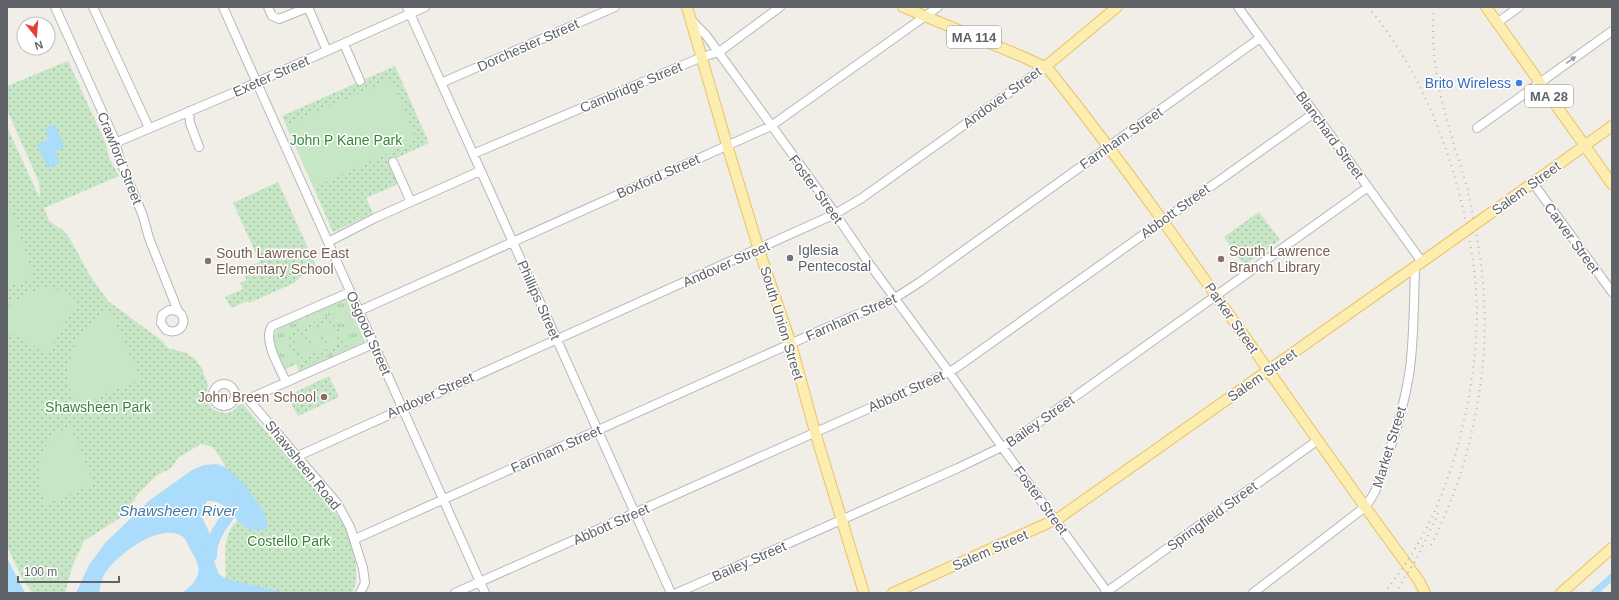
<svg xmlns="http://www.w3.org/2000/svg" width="1619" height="600" font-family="Arial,sans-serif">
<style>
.grass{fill:url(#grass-tufts)}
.park{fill:url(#park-dots)}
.garden{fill:#c6e6c5}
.water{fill:#abdcfc}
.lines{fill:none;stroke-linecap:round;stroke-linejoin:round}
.canal{stroke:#abdcfc;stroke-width:7}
.river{stroke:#abdcfc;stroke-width:12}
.minor-casing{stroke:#b4b7bb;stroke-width:10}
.major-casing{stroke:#edc164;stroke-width:12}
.minor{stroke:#fff;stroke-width:8}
.major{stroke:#fcedb0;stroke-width:10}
.rail{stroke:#b5b6b7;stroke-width:2;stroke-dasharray:1 5;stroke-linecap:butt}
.major-bridge-casing{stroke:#edc164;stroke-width:12;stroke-linecap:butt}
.major-bridge{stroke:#fcedb0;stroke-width:10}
.oneway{fill:#979a9c}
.shop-dot{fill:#3f7fe0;stroke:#fff;stroke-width:1.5}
.worship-dot{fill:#6b7280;stroke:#fff;stroke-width:1.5}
.education-dot{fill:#8d6e63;stroke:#fff;stroke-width:1.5}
.labels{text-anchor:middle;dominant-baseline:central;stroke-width:3;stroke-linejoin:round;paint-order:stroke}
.shield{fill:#fff;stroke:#8f9295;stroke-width:1}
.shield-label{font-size:13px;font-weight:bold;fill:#5f6367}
.street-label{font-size:14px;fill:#5f6367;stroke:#fff}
.shop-label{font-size:14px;fill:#366cbe;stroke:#fff;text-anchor:end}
.park-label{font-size:14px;fill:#388439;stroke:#fff}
.worship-label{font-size:14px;fill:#5b616d;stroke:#fff;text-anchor:start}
.education-label{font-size:14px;fill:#785e54;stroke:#fff;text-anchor:start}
.water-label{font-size:15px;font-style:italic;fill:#4478a6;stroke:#fff}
</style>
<defs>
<pattern id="grass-tufts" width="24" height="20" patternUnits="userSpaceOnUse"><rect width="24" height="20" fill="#c6e6c5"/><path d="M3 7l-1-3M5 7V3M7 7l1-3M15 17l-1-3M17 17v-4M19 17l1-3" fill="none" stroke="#a4bea4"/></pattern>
<pattern id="park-dots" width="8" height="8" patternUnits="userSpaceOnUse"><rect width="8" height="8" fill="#c6e6c5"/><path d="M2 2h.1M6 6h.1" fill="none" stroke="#a4bea4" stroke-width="1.8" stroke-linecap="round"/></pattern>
</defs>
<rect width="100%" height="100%" fill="#f0eee7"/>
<!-- grass -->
<path class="grass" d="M345 297 365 342 300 373 296 364 284 370 276 352 273 338 278 328Z"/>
<!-- park -->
<path class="park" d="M68 61 105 142 110 160 119 176 44 208 49 221 64 231 70 239 89 274 108 301 162 341 168 348 186 353 195 359 201 367 208 385 206 395 207 400 210 406 214 410 220 412 227 413 233 411 242 403 342 521C351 541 363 573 352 593H221C231 575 221 554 228 535 231 526 238 519 245 513L241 490 213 447 201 444 179 457 170 469 157 475 139 493 123 516 84 541 73 564 65 593H33L24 582 7 546V127L40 199 39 182 7 110V86Z
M395 66 429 143 388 162 398 184 366 198 373 213 333 232 282 116Z
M278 182 319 272 303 275 294 283 249 303 247 301 231 308 225 297 243 289 240 283 247 280 244 275 250 272 248 267 260 262 233 203Z
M1259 212 1280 240 1244 266 1224 237Z
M332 314 347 347 301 368 286 335Z
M329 376 339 397 298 416 287 396Z"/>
<!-- garden -->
<path class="garden" d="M389 80 393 83 415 137 414 141 314 187 286 125Z
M7 199 34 279 7 287Z
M40 288 65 291 78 301 47 354 7 330V310L14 301Z
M110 311 141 379 75 407C65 383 66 350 85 330 92 322 101 316 110 311Z
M325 322 326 324 330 322 340 344 329 348 319 327V324Z
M317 328 326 350 317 354 307 332Z
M304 334 313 356 303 360 293 339Z
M70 426 94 483 46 505C33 473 36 441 70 426Z"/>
<!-- water -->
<path class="water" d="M55 124 64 147 55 152 60 163 48 168 37 144 49 139 45 129Z
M217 464 225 467 244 484 264 511 268 528C233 539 236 499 207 501L201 515 215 545 213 559 219 574 226 579 285 593H182C191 587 201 577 198 566 197 560 193 554 190 549 188 544 185 537 180 535 157 524 115 556 104 575 101 580 100 587 99 593H76L89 565 105 543 150 500 192 470 204 465Z
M7 558 25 593H7Z"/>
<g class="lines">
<!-- canal -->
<path class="canal" d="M1594 593 1612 577"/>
<!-- river -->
<path class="river" d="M211 556C210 538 224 522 234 508L232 497"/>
<defs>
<path id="minor" d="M55 7 114 138 120 160 143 216 149 238 178 311C190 321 180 336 166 330L161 323 162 315 169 310 178 311
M93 7 149 128
M223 7 485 593
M268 7 272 16 279 19 309 7
M308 7 327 51
M407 7 671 593
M1238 7 1422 262
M691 20 706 35 832 209 868 262 949 372 1002 447 1108 593
M1497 23 1519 7
M344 44 360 81
M441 83 615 7
M189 111 190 123 199 147
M1477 128 1612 31
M115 143 235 92 425 7
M473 154 702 57 719 52 780 7
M393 162 411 202
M1533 183 1612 292
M328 242 375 218 480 171
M359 311 771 126 938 7
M286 382C280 368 262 340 272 326L350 292
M213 395a11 11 0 1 1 22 0a11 11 0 1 1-22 0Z
M236 396 248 399 337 503 350 527 363 568 365 583 360 593
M248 399 373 344
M298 456 835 214 862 198 1045 67
M355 539 839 322 892 300 920 282 1260 38
M455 593 935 379 956 368 1314 113
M677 593 958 468 1010 443 1368 187
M1105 593 1318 440
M1253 593 1365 507C1378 491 1383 471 1389 452 1399 422 1408 391 1411 359 1414 329 1414 298 1415 267"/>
<path id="major" d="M687 7 727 145 759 250 791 344 815 432 864 593
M903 7 1021 56 1045 67 1049 70C1153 200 1244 338 1341 473 1366 509 1393 545 1419 581L1425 593
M1486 7 1612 184
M1045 67 1117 7
M1488 215 1612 126
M893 593 1059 518 1426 259
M1561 593 1612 548"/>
</defs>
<!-- minor casing -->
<use href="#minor" class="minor-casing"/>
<!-- major casing -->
<use href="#major" class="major-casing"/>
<!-- minor -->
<use href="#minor" class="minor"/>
<!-- major -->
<use href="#major" class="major"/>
<!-- rail -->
<path class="rail" d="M1368 7C1419 68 1448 141 1465 218 1472 250 1477 283 1477 315 1476 364 1468 410 1455 456 1446 484 1436 512 1421 538 1411 557 1397 576 1384 593
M1434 7C1428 77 1450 128 1469 194
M1431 545C1469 471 1489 379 1484 296 1482 260 1475 224 1467 189
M1395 593 1416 560 1439 512"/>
<defs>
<path id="major-bridge" d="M1426 259 1488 215"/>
</defs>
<!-- major-bridge casing -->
<use href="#major-bridge" class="major-bridge-casing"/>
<!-- major-bridge -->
<use href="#major-bridge" class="major-bridge"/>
</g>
<!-- one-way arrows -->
<defs><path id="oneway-solid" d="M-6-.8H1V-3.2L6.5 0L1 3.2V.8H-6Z"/></defs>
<use class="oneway" href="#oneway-solid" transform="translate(1571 60) rotate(-35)"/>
<!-- markers -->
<circle class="shop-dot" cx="1519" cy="83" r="4"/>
<circle class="worship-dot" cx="790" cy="258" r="4"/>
<g class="education-dot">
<circle cx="1221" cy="259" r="4"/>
<circle cx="208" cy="261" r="4"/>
<circle cx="324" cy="397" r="4"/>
</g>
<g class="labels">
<!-- shield labels -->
<g class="shield">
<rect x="947" y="26" width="54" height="22" rx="3"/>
<rect x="1525" y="85" width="48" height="22" rx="3"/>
</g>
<g class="shield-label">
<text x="974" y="37">MA 114</text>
<text x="1549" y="96">MA 28</text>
</g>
<!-- street labels -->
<g class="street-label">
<text transform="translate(528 45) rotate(-24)">Dorchester Street</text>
<text transform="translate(271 76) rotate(-24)">Exeter Street</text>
<text transform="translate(631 87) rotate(-23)">Cambridge Street</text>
<text transform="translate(1002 97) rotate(-36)">Andover Street</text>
<text transform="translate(1330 135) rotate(54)">Blanchard Street</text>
<text transform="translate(1121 138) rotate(-35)">Farnham Street</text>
<text transform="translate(120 158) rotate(68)">Crawford Street</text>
<text transform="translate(658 176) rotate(-24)">Boxford Street</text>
<text transform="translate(1526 188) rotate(-36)">Salem Street</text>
<text transform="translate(816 189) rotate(54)">Foster Street</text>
<text transform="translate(1175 211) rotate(-36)">Abbott Street</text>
<text transform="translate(1572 238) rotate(54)">Carver Street</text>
<text transform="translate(726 264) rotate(-24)">Andover Street</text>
<text transform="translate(539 300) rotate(66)">Phillips Street</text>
<text transform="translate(851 317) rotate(-24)">Farnham Street</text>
<text transform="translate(1232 318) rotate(55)">Parker Street</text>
<text transform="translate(782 323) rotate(73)">South Union Street</text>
<text transform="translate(369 333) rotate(66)">Osgood Street</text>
<text transform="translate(1262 375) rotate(-35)">Salem Street</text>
<text transform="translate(906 391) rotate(-24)">Abbott Street</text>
<text transform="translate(430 395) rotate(-24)">Andover Street</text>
<text transform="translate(1040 421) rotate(-35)">Bailey Street</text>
<text transform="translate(1389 447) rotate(-73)">Market Street</text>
<text transform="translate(556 449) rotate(-24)">Farnham Street</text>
<text transform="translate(303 465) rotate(51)">Shawsheen Road</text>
<text transform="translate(1041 500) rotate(54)">Foster Street</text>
<text transform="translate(1212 516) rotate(-36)">Springfield Street</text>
<text transform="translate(611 524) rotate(-24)">Abbott Street</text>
<text transform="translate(990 550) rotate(-24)">Salem Street</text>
<text transform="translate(749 561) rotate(-24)">Bailey Street</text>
</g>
<!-- shop labels -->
<g class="shop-label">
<text x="1511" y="83">Brito Wireless</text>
</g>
<!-- park labels -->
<g class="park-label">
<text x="346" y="140">John P Kane Park</text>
<text x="98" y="407">Shawsheen Park</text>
<text x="289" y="541">Costello Park</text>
</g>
<!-- worship labels -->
<g class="worship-label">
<text x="798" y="250">Iglesia<tspan x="798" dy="16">Pentecostal</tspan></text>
</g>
<!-- education labels -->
<g class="education-label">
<text x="1229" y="251">South Lawrence<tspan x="1229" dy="16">Branch Library</tspan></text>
<text x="216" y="253">South Lawrence East<tspan x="216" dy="16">Elementary School</tspan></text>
<text x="316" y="397" text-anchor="end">John Breen School</text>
</g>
<!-- water labels -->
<g class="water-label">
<text x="178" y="510">Shawsheen River</text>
</g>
</g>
<!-- border -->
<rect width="1619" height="600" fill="none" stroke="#5f6367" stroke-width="16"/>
<!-- north arrow -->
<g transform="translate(36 36) rotate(163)"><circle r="19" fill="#ffffff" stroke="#bfc1c2"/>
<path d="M0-3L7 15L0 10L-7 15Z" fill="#e4403a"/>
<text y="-6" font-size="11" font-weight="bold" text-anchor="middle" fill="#5f6367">N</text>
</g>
<!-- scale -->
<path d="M18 576v6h101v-6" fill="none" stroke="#5f6367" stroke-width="2"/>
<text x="24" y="576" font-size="12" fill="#5f6367" stroke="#ffffff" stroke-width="3" paint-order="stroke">100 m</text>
</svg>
